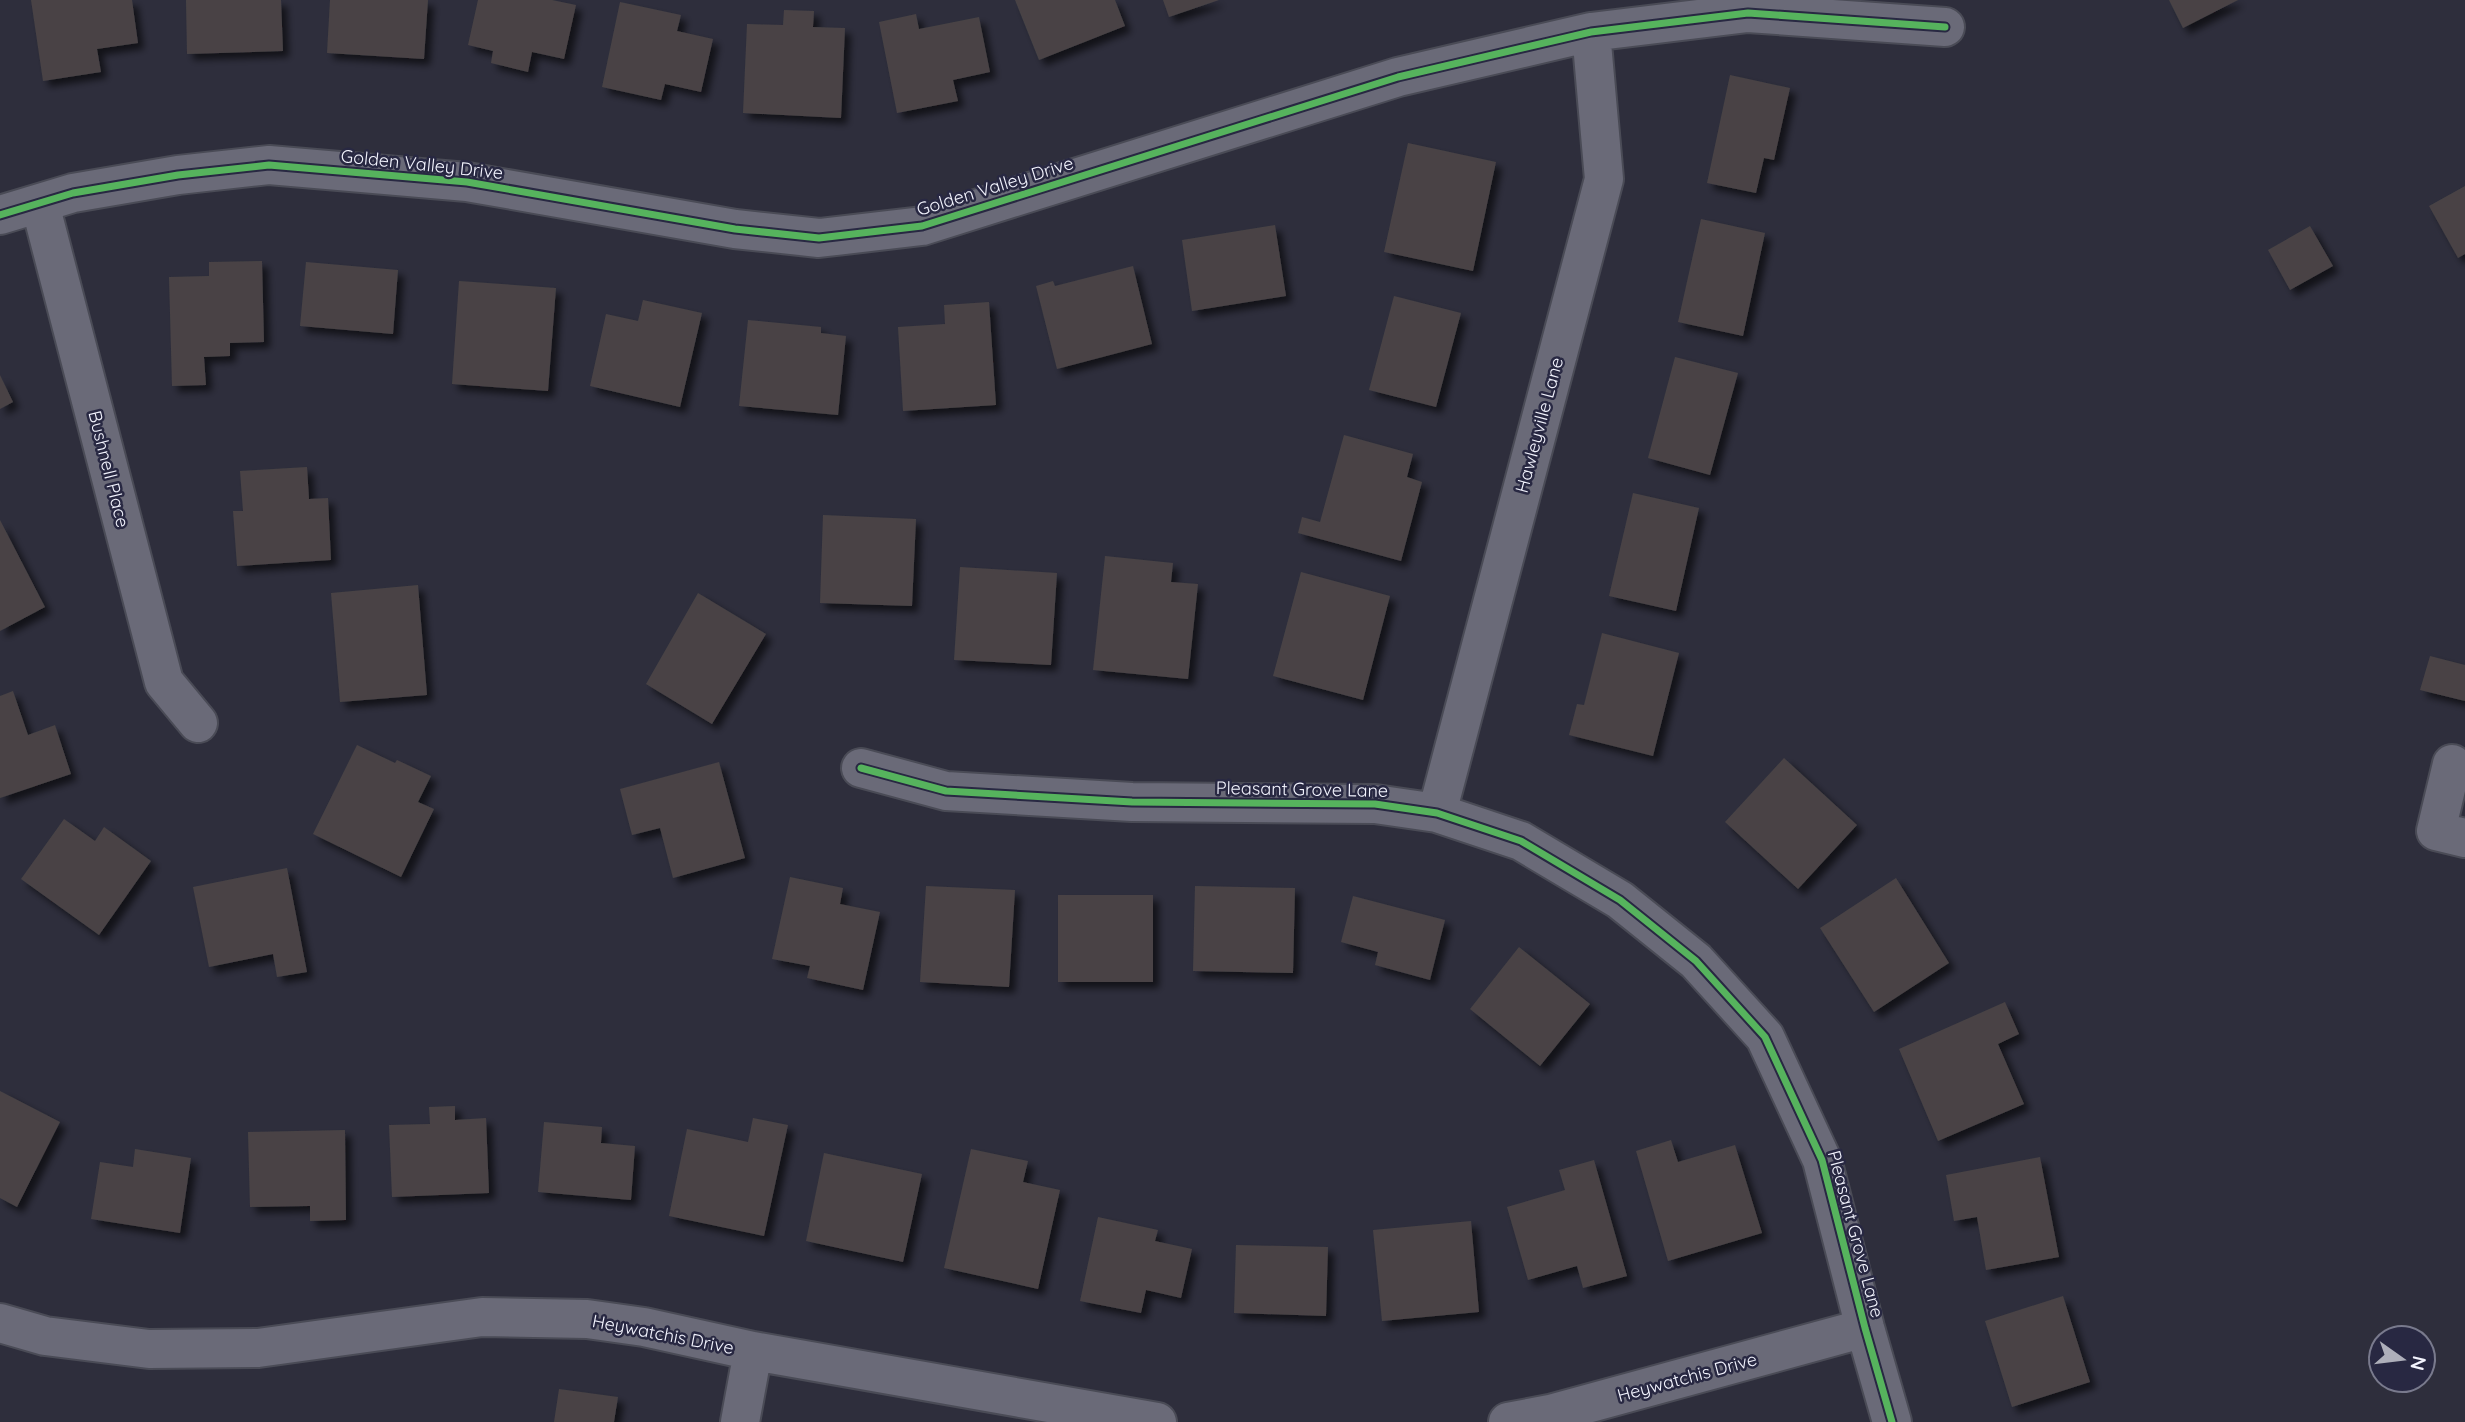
<svg xmlns="http://www.w3.org/2000/svg" width="2465" height="1422" font-family="Quicksand,sans-serif">
<style>
.building{fill:#484345;filter:url(#shadow)}
.lines{fill:none;stroke-linecap:round;stroke-linejoin:round}
.minor-casing{stroke:#4a4b56;stroke-width:42}
.minor{stroke:#6a6a78;stroke-width:38}
.cycleway-casing{stroke:#282842;stroke-width:11}
.cycleway{stroke:#56b35d;stroke-width:7}
.labels{text-anchor:middle;dominant-baseline:central;stroke-width:5;stroke-linejoin:round;paint-order:stroke}
.street-label{font-size:18px;fill:#f3f4fe;stroke:#282842}
</style>
<defs>
<filter id="shadow"><feDropShadow dx="6" dy="6" stdDeviation="3.5" flood-color="#0009"/></filter>
</defs>
<rect width="100%" height="100%" fill="#2e2e3c"/>
<!-- building -->
<path class="building" d="M31 0H132L138 43 97 49 101 72 43 81Z
M186 0H281L283 51 187 54Z
M330 0H428L424 59 327 53Z
M478 0H552L576 5 564 59 532 52 528 72 491 63 493 51 468 45Z
M1015 0H1115L1125 26 1039 60Z
M1163 0H1219L1169 17Z
M2169 0H2238L2183 28Z
M620 2 681 15 677 31 713 39 701 92 665 84 661 100 602 87Z
M784 10 814 11 813 27 845 28 841 118 743 113 747 24 783 25Z
M916 14 919 29 979 17 990 72 953 80 958 101 897 113 879 22Z
M1730 75 1790 88 1774 160 1764 158 1756 193 1707 183Z
M1408 143 1496 162 1473 271 1384 252Z
M2465 186V254L2458 258 2429 206Z
M1701 219 1765 233 1743 336 1678 322Z
M1275 225 1286 296 1192 311 1182 240Z
M2310 226 2333 266 2290 290 2268 250Z
M262 261 264 342 230 343V356L204 357 206 385 172 386 169 277 209 276V262Z
M306 262 398 270 393 334 300 326Z
M1133 266 1152 344 1057 369 1036 286 1053 281 1055 286Z
M459 281 556 288 548 391 452 384Z
M1394 296 1461 313 1436 407 1369 390Z
M643 300 702 313 680 407 590 386 606 314 638 321Z
M989 302 996 405 903 411 898 327 945 324 944 305Z
M748 320 821 327V333L846 336 838 415 739 406Z
M1675 357 1738 373 1710 475 1648 458Z
M0 375 13 402 0 409Z
M1344 435 1413 454 1407 477 1422 482 1401 561 1298 533 1302 517 1320 522Z
M307 467 309 499 328 498 331 560 237 566 233 511H243L240 471Z
M1633 493 1699 508 1676 611 1609 596Z
M823 515 916 519 912 606 820 603Z
M0 520 45 607 0 631Z
M1105 556 1173 563 1171 582 1198 584 1188 679 1093 670Z
M960 567 1057 573 1051 665 954 660Z
M1301 572 1390 596 1363 700 1273 676Z
M418 585 427 695 340 702 331 593Z
M698 593 766 634 712 724 646 684Z
M1602 633 1679 653 1653 756 1569 735 1577 704 1584 705Z
M2430 656 2465 665V701L2420 690Z
M13 691 28 735 55 725 71 774 0 798V696Z
M357 745 395 763 397 760 431 776 418 802 434 809 401 877 313 834Z
M1784 758 1857 825 1798 889 1725 822Z
M719 762 745 858 673 878 660 828 632 835 620 789Z
M64 819 95 841 104 827 151 861 99 935 21 879Z
M287 868 307 972 277 977 273 954 209 967 193 887Z
M790 877 843 888 840 904 880 912 863 990 807 978 810 966 772 959Z
M1896 878 1949 963 1874 1012 1820 928Z
M926 886 1015 890 1009 987 920 982Z
M1195 886 1295 888 1293 973 1193 971Z
M1058 895H1153V982H1058Z
M1353 896 1445 920 1430 980 1375 965 1378 952 1341 942Z
M1519 947 1590 1004 1540 1066 1470 1009Z
M2005 1002 2019 1034 1998 1044 2024 1104 1938 1141 1899 1049Z
M0 1091 60 1122 17 1207 0 1198Z
M455 1106V1120L486 1118 489 1193 392 1197 389 1125 430 1124 429 1107Z
M753 1118 788 1125 764 1236 669 1216 687 1129 748 1142Z
M544 1122 602 1127 601 1143 635 1146 631 1200 538 1192Z
M345 1130 346 1220 310 1221V1206L250 1207 248 1132Z
M1671 1140 1678 1162 1735 1145 1762 1233 1668 1261 1636 1151Z
M135 1149 191 1158 180 1233 91 1219 100 1162 133 1167Z
M971 1149 1028 1161 1023 1182 1060 1190 1038 1289 944 1268Z
M824 1153 922 1174 903 1262 806 1241Z
M2040 1157 2059 1257 1986 1270 1977 1217 1954 1221 1946 1175Z
M1594 1160 1627 1276 1583 1288 1577 1266 1528 1280 1507 1207 1565 1190 1559 1170Z
M1098 1217 1158 1230 1155 1241 1192 1249 1181 1298 1146 1290 1141 1313 1080 1301Z
M1471 1221 1479 1312 1382 1321 1373 1230Z
M1236 1245 1328 1247 1326 1316 1234 1313Z
M2063 1296 2090 1382 2012 1407 1985 1321Z
M559 1389 618 1397 614 1422H554Z"/>
<g class="lines">
<defs>
<path id="minor" d="M40 204 164 682 198 723
M0 215 73 193 178 175 269 165 467 182 735 229 819 238 922 226 1398 77 1591 32 1748 13 1945 27
M2452 764 2436 831 2465 838
M861 768 946 791 1132 802 1375 804 1437 813 1521 841 1620 900 1696 961 1765 1037 1822 1160 1865 1328 1892 1422
M1437 813 1604 179 1591 32
M0 1323 45 1336 149 1349 258 1348 482 1317 587 1319 644 1327 753 1351 1157 1422
M740 1422 753 1351
M1508 1422 1550 1414 1865 1328"/>
</defs>
<!-- minor casing -->
<use href="#minor" class="minor-casing"/>
<!-- minor -->
<use href="#minor" class="minor"/>
<defs>
<path id="cycleway" d="M0 215 73 193 178 175 269 165 467 182 735 229 819 238 922 226 1398 77 1591 32 1748 13 1945 27
M861 768 946 791 1132 802 1375 804 1437 813 1521 841 1620 900 1696 961 1765 1037 1822 1160 1865 1328 1892 1422"/>
</defs>
<!-- cycleway casing -->
<use href="#cycleway" class="cycleway-casing"/>
<!-- cycleway -->
<use href="#cycleway" class="cycleway"/>
</g>
<g class="labels">
<!-- street labels -->
<g class="street-label">
<text transform="translate(422 164) rotate(6)">Golden Valley Drive</text>
<text transform="translate(995 186) rotate(-17)">Golden Valley Drive</text>
<text transform="translate(1539 425) rotate(-75)">Hawleyville Lane</text>
<text transform="translate(109 469) rotate(76)">Bushnell Place</text>
<text transform="translate(1302 789) rotate(1)">Pleasant Grove Lane</text>
<text transform="translate(1856 1234) rotate(75)">Pleasant Grove Lane</text>
<text transform="translate(663 1334) rotate(11)">Heywatchis Drive</text>
<text transform="translate(1687 1377) rotate(-15)">Heywatchis Drive</text>
</g>
</g>
<!-- north arrow -->
<g transform="translate(2402 1359) rotate(104)"><circle r="33" fill="#282842" stroke="#797a8d" stroke-width="2"/>
<path d="M0-5L12 26L0 18L-12 26Z" fill="#aeafba"/>
<text y="-10" font-size="19" font-weight="bold" text-anchor="middle" fill="#f3f4fe">N</text>
</g>
</svg>
